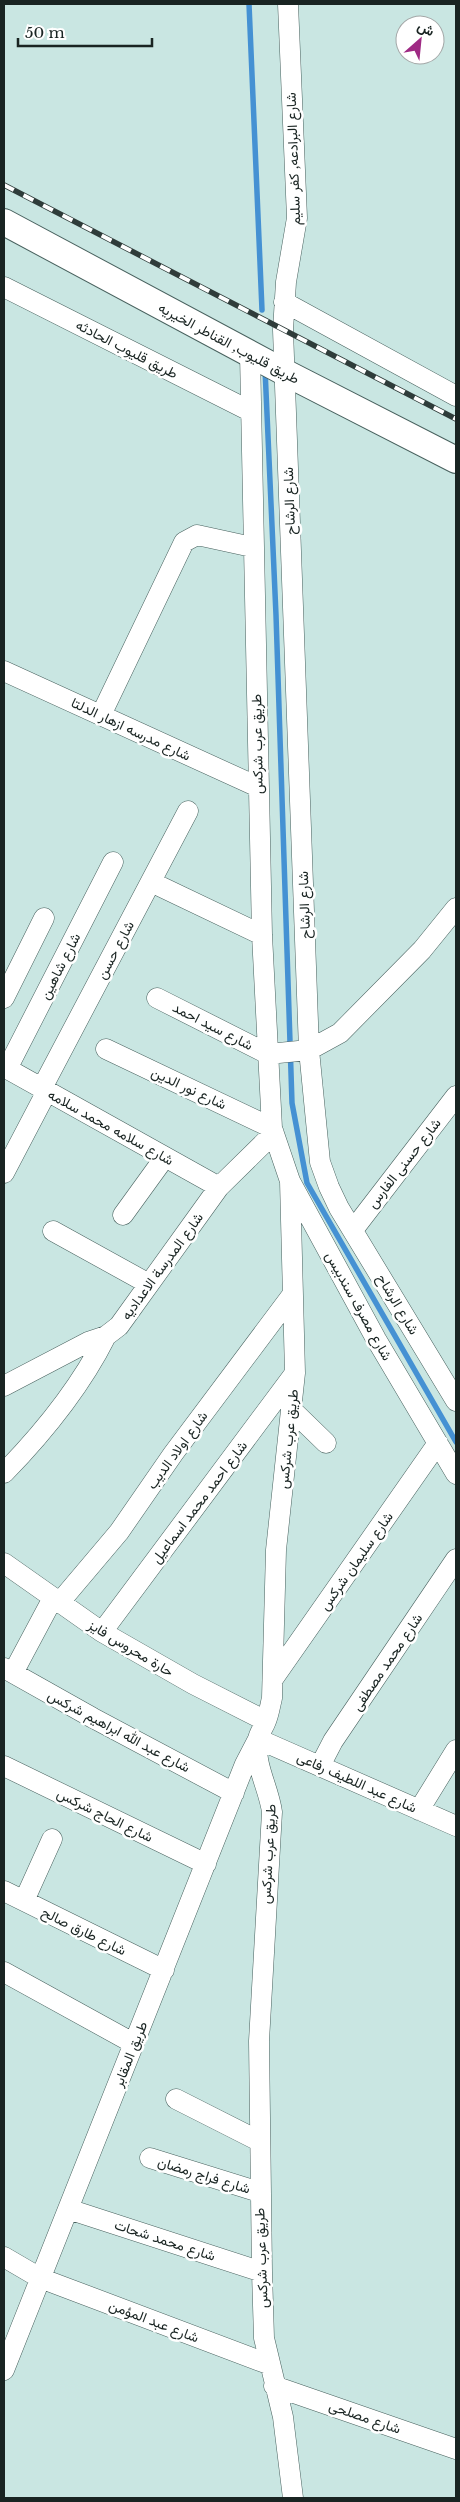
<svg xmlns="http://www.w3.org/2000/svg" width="460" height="2502" font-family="'Libre Baskerville',Vazirmatn,serif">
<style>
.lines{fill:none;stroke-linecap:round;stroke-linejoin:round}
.stream{stroke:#4591d3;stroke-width:5.5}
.minor-casing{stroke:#48615e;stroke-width:21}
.major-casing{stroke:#48615e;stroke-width:28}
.minor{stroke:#fff;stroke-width:20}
.major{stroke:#fff;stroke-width:26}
.rail-casing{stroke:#2f3c3a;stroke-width:5.5}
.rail{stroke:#fff;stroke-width:4;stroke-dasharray:11;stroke-linecap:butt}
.labels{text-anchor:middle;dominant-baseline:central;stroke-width:5;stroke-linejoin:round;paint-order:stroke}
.street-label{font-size:14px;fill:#192422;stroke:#fff}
</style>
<rect width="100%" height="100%" fill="#c9e6e2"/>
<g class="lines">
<!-- stream -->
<path class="stream" d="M249 4 262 310
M265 369 276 615 292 1103 307 1183 456 1442"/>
<defs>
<path id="minor" d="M288 4 297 218 286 282 283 330 309 1050 320 1162 329 1187 339 1208 456 1401
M4 287 250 411
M284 302 456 396
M250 354 262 935 272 1128 290 1181 376 1339 456 1474
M4 671 258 787
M101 715 184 542 197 535 252 547
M151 882 262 935
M4 998 44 918
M157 998 268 1054 309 1050 340 1033 422 950 456 908
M106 1049 272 1128
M4 1067 219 1187
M7 1069 113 862
M42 1088 188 811
M4 1173 47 1091
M290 1181 295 1373 276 1550 272 1698C270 1706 269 1714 266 1721 264 1727 259 1733 258 1739 253 1763 269 1788 272 1812L259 2041 262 2272 264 2338 283 2417 293 2498
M123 1215 165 1157
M353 1230 456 1096
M53 1231 149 1284
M4 1386 88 1342 106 1336 119 1326 219 1187 274 1133
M292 1410 326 1443
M4 1473C43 1433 81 1386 106 1336
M4 1563 102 1632 193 1684 266 1721
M59 1603 119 1532 173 1454 292 1295
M102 1632 295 1373
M4 1668 93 1718 234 1793
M13 1673 53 1598
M273 1679 438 1443
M4 1766 206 1864
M320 1766 333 1741 456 1559
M419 1810 456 1750
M4 1891 164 1970
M24 1901 52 1839
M4 1972 133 2043
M176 2099 259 2141
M150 2158 259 2192
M68 2209 262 2272
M4 2257 40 2278 268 2364
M4 2370 245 1764 258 1739 456 1826
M274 2386 456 2449"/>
<path id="major" d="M4 222 284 372 456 460"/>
</defs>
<!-- minor casing -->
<use href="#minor" class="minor-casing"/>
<!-- major casing -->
<use href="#major" class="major-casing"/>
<!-- minor -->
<use href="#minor" class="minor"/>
<!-- major -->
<use href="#major" class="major"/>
<defs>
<path id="rail" d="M4 185 456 419"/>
</defs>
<!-- rail casing -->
<use href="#rail" class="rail-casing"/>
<!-- rail -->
<use href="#rail" class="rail"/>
</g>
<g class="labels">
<!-- street labels -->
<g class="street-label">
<text transform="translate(293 159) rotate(-92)">شارع البرادعه, كفر سليم</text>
<text transform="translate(229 343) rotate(28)">طريق قليوب, القناطر الخيريه</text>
<text transform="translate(127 349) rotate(27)">طريق قليوب الحادثه</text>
<text transform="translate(289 501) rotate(-92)">شارع الرشاح</text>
<text transform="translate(131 729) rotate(25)">شارع مدرسه ازهار الدلتا</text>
<text transform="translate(257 744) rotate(-91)">طريق عرب شركس</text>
<text transform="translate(304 905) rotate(-92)">شارع الرشاح</text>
<text transform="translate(115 950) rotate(-62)">شارع حسن</text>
<text transform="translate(60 966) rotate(-63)">شارع شاهين</text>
<text transform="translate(213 1026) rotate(27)">شارع سيد احمد</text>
<text transform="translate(189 1088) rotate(25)">شارع نور الدين</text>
<text transform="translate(111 1127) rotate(29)">شارع سلامه محمد سلامه</text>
<text transform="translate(404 1163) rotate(-52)">شارع حسنى الفارس</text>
<text transform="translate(162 1266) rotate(-54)">شارع المدرسة الاعداديه</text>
<text transform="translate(398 1304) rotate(59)">شارع الرشاح</text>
<text transform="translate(359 1306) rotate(61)">شارع مصرف سندبيس</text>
<text transform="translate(288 1439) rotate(-84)">طريق عرب شركس</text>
<text transform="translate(177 1450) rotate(-54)">شارع اولاد الديب</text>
<text transform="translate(199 1502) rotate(-53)">شارع احمد محمد اسماعيل</text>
<text transform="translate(356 1561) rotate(-55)">شارع سليمان شركس</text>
<text transform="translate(131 1648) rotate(31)">حارة محروس فايز</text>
<text transform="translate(387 1662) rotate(-56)">شارع محمد مصطفى</text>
<text transform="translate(119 1731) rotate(28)">شارع عبد الله ابراهيم شركس</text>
<text transform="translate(357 1782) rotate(24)">شارع عبد اللطيف رفاعى</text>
<text transform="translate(105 1815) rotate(26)">شارع الحاج شركس</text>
<text transform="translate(268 1854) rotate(-87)">طريق عرب شركس</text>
<text transform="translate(84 1931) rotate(26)">شارع طارق صالح</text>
<text transform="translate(130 2054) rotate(-68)">طريق المقابر</text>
<text transform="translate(204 2175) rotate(17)">شارع فراج رمضان</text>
<text transform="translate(165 2240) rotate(18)">شارع محمد شحات</text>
<text transform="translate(261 2258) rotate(-92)">طريق عرب شركس</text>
<text transform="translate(154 2321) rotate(21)">شارع عبد المؤمن</text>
<text transform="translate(365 2417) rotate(19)">شارع مصلحى</text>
</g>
</g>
<!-- border -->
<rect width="460" height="2502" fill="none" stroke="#192422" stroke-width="10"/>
<!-- north arrow -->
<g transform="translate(420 40) rotate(27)"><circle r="24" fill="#ffffff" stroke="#a3a7a7"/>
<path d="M0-4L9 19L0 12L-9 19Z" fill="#9f2a84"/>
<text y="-8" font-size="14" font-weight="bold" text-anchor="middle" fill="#192422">ش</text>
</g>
<!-- scale -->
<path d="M18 38v8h134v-8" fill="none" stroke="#192422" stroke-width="2.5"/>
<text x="25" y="38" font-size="15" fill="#192422" stroke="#ffffff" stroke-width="4" paint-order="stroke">50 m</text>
</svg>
